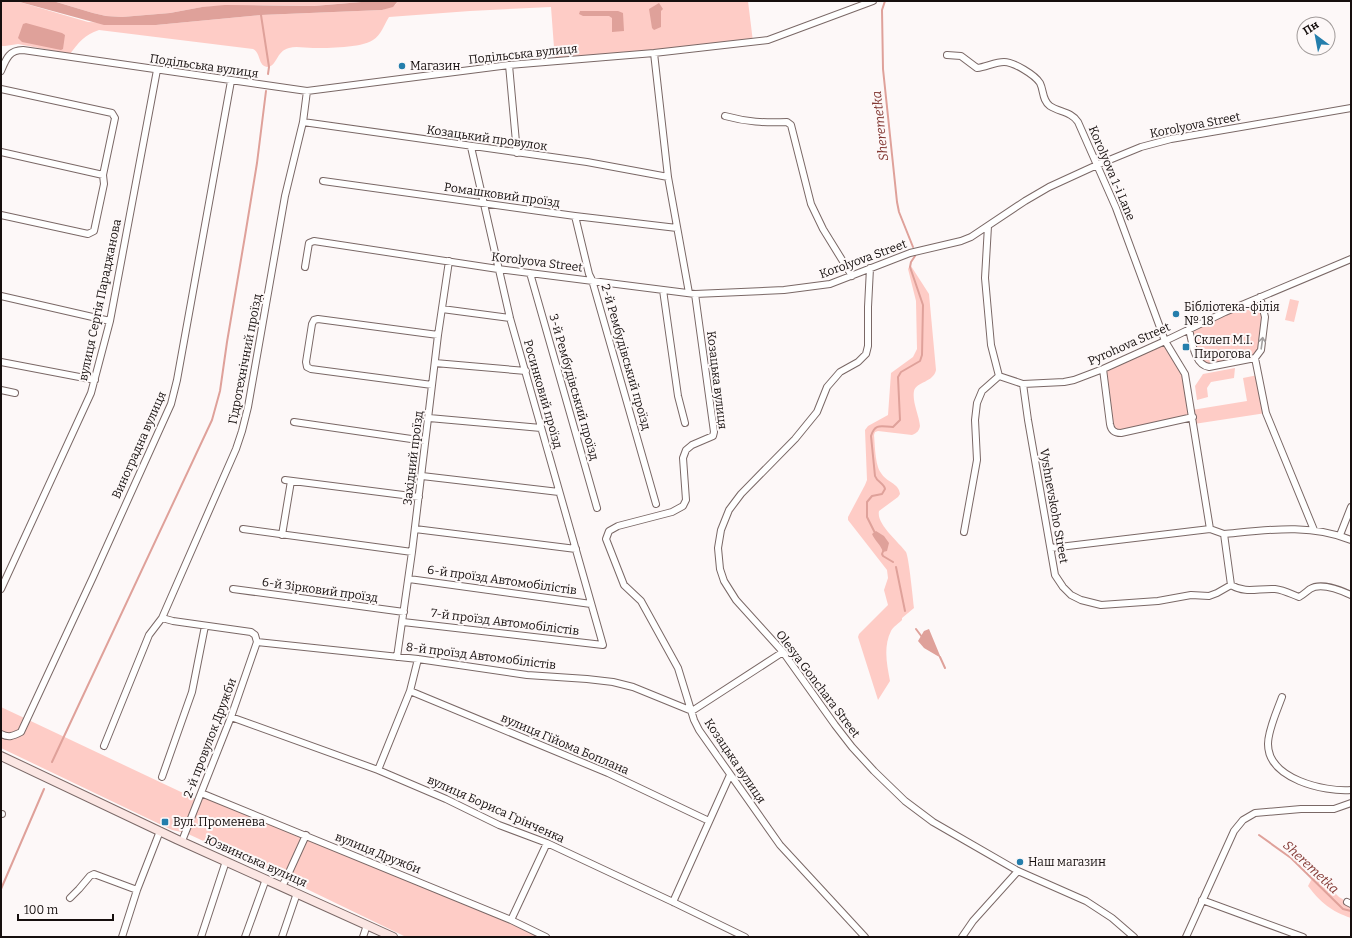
<svg xmlns="http://www.w3.org/2000/svg" width="1352" height="938" font-family="Bitter,serif">
<style>
.green{fill:#feccc6}
.water{fill:#dfa19a}
.lines{fill:none;stroke-linecap:round;stroke-linejoin:round}
.stream{stroke:#dfa19a;stroke-width:2}
.street-casing{stroke:#7a6866;stroke-width:8}
.secondary-casing{stroke:#7a6866;stroke-width:10}
.street{stroke:#fff;stroke-width:6}
.secondary{stroke:#fbe6e3;stroke-width:8}
.oneway{stroke:#a29f9f}
.poi-dot{fill:#247eac;stroke:#fdf8f8;stroke-width:1.5}
.labels{text-anchor:middle;dominant-baseline:central;stroke-width:4;stroke-linejoin:round;paint-order:stroke}
.street-label{font-size:12px;fill:#160f0e;stroke:#fdf8f8}
.poi-label{font-size:12px;fill:#160f0e;stroke:#fdf8f8;text-anchor:start}
.water-label{font-size:13px;font-style:italic;fill:#813631;stroke:#fdf8f8}
</style>
<rect width="100%" height="100%" fill="#fdf8f8"/>
<!-- green -->
<path class="green" d="M1 1H16L88 22 156 25 261 15 382 10 395 5 398 1H748L753 42 555 61 551 7 470 11 389 17C384 25 381 35 373 40 360 48 329 48 313 48 305 48 296 46 289 48 276 51 277 67 267 67 258 66 261 53 253 49L99 30C84 35 79 42 70 54L18 44 5 46H1Z
M53 1H373L314 6 263 5 202 7 170 13 122 17 106 16 93 13Z
M911 266 929 294 936 370C934 382 916 382 914 391 912 402 919 415 920 426 919 431 917 433 912 435L878 431 875 432 874 435C875 445 875 465 881 473 886 482 899 483 900 494L898 497 879 511C876 524 899 542 906 552 909 558 913 599 914 608L902 618V620C899 623 893 627 891 631 883 647 887 665 890 681L878 700 858 637 859 634 888 605 884 590 888 578 887 570 848 520V517L865 485 867 480 865 430 868 426 888 415 891 373 913 357 917 349 916 301 908 269 909 267Z
M1260 297 1265 317 1258 355 1209 367 1200 363 1189 329Z
M1290 299 1299 301 1294 322 1285 320Z
M1165 341 1185 374 1192 410 1247 401 1243 378 1258 375 1266 413 1194 424 1193 417 1121 433 1114 431 1103 369Z
M1235 368 1234 378 1211 382 1207 388 1208 397 1197 400 1195 386 1203 374Z
M1 707 198 800 201 793 546 937H406L286 879 186 833 172 830 1 748Z
M1315 873 1339 897 1351 904V918C1331 911 1321 903 1308 886Z"/>
<!-- water -->
<path class="water" d="M16 1H53L93 13 106 16 122 17 170 13 202 7 225 5 314 6 373 1H398L393 7 382 10 261 15 156 25H104Z
M659 3 663 9 661 11V27L654 30 652 28 649 9Z
M580 11H618L623 13 624 31 612 32V18L609 16H583L579 14Z
M26 23 62 33 65 35 63 49 61 50 22 42 18 38 23 24Z
M876 531 884 536 889 543 887 551 883 552C881 545 875 541 872 534Z
M929 629 941 658 924 648 918 641 924 631Z"/>
<g class="lines">
<!-- stream -->
<path class="stream" d="M885 1 882 10 883 69 897 202 899 212 913 247
M261 15 269 67 268 74
M875 533 867 517V502L872 496 882 494 885 489C884 483 877 482 875 476L871 436C875 422 883 427 893 427L900 420 898 377 901 372 920 361 922 355 923 305 910 267 911 262 915 256
M884 549 882 554 883 556 893 562
M896 567 905 611
M916 629 922 637
M940 657 945 668
M52 762 212 420 220 391 227 342 245 236 257 163 266 91
M1259 835 1291 858 1343 909 1351 911
M1 889 44 789"/>
<defs>
<path id="street" d="M654 53 668 177 689 293
M947 55 961 56 977 68C986 67 995 62 1004 62 1014 62 1035 75 1040 83 1044 91 1042 100 1050 106 1059 112 1072 112 1078 122L1116 208 1165 341 1185 374 1210 529
M509 65 517 153
M1 71C6 59 9 50 23 50L307 91 509 65 654 53 768 40 873 1
M1 89 112 113 115 118 103 175 104 184 94 231 88 234 1 215
M725 116C747 122 764 123 787 122L791 125 811 204 823 229 852 276
M303 122 587 162 668 177
M1 152 103 175
M323 181 575 216 677 228
M575 216 589 274 592 280 656 504
M305 267 309 243 314 241 498 269 695 294 784 290 830 284 910 253 961 241 971 237 1025 201 1049 187 1097 165 1141 147 1171 139 1351 108
M870 268 868 307V346L866 354 858 362 840 372 827 387 817 412 795 439 741 494 729 510 721 530 718 548 720 569 724 581 736 600 783 652 835 725 852 747 874 771 905 801 933 822 1018 871 1086 901 1112 918 1134 937
M530 273 597 508
M663 290 678 396 685 423
M695 294 714 432 713 436 692 445 686 450 683 458 686 500 683 506 672 512 618 526 609 531 606 539 624 585 641 601 678 668 694 720 699 730 780 845 865 937
M1 296 110 321
M442 309 510 318
M1189 329C1192 341 1194 365 1209 367L1255 358 1261 350 1265 317 1260 297
M1255 358 1266 413 1314 530
M1 362 95 380
M435 363 526 371
M1103 369 1110 424C1111 430 1114 433 1121 433L1193 417
M999 376 1023 384 1064 382 1074 380 1103 369 1165 341 1225 312 1351 259
M1023 384 1028 420 1055 575 1063 587 1071 595 1081 600 1101 605 1158 601 1191 595 1209 596 1217 593 1231 585 1224 534C1266 530 1311 523 1351 540
M432 385 311 369 307 367 306 362 312 324 314 320 318 319 438 335
M1 390 15 393
M429 418 541 428
M294 422 425 441
M422 476 559 492
M285 480 419 497
M243 529 412 552
M415 529 576 549
M964 532 977 460 975 420 977 403 982 391 999 376 991 345 985 278 988 226
M282 535 291 481
M1340 535 1351 507
M1051 548 1210 529 1224 534
M409 579 591 604
M1231 585C1246 594 1258 588 1275 589 1284 590 1291 594 1299 597 1303 595 1306 592 1310 589 1321 582 1340 590 1351 595
M1 589 91 393 110 321 157 70
M233 589 404 612
M162 618 173 621 251 632 255 635 257 642
M403 622 603 645 510 318 471 147
M257 642 418 659 527 675 587 679 613 682 633 687 692 711 783 652
M397 657 412 552 438 335 449 261
M410 691 608 773 709 821
M1282 697C1277 711 1268 730 1268 744 1268 779 1324 792 1351 790
M231 717 378 770 446 799 499 825 547 843 673 902 745 937
M1 734C9 738 13 736 21 732L93 577 171 404 177 380 231 81
M104 746 149 635 162 618 236 449 242 431 248 407 285 196 303 122 307 91
M378 770 410 691 418 659
M162 777 192 692 205 626
M201 793 511 920 546 937
M1 814H2
M182 841 231 717 257 642
M282 886 286 879 306 835
M70 898 79 889 90 876 94 874 137 890
M1202 900 1303 937
M673 902 730 775
M1347 902 1351 904
M511 920 547 843
M122 937 137 890 160 831
M201 937 226 861
M245 937 266 879
M282 937 297 893
M363 937 367 925
M962 937 973 921 1018 871
M1186 937 1234 831 1243 820 1255 813 1301 809H1334L1351 803"/>
<path id="secondary" d="M1 756 176 839 393 937"/>
</defs>
<!-- street casing -->
<use href="#street" class="street-casing"/>
<!-- secondary casing -->
<use href="#secondary" class="secondary-casing"/>
<!-- street -->
<use href="#street" class="street"/>
<!-- secondary -->
<use href="#secondary" class="secondary"/>
</g>
<!-- one-way arrows -->
<defs><path id="oneway-shaft" d="M-6 0H5M1.5-3L5.5 0L1.5 3" fill="none" stroke-width="1.6" stroke-linecap="round" stroke-linejoin="round"/></defs>
<use class="oneway" href="#oneway-shaft" transform="translate(1262 343) rotate(-82)"/>
<!-- markers -->
<g class="poi-dot">
<circle cx="402" cy="66" r="4"/>
<circle cx="1176" cy="314" r="4"/>
<rect x="1182" y="343" width="8" height="8" rx="2"/>
<rect x="161" y="818" width="8" height="8" rx="2"/>
<circle cx="1020" cy="862" r="4"/>
</g>
<g class="labels">
<!-- street labels -->
<g class="street-label">
<text transform="translate(523 54) rotate(-6)">Подільська вулиця</text>
<text transform="translate(204 66) rotate(8)">Подільська вулиця</text>
<text transform="translate(1195 125) rotate(-11)">Korolyova Street</text>
<text transform="translate(487 138) rotate(8)">Козацький провулок</text>
<text transform="translate(1112 173) rotate(67)">Korolyova 1-i Lane</text>
<text transform="translate(502 195) rotate(8)">Ромашковий проїзд</text>
<text transform="translate(863 259) rotate(-20)">Korolyova Street</text>
<text transform="translate(537 262) rotate(7)">Korolyova Street</text>
<text transform="translate(100 300) rotate(-78)">вулиця Сергія Параджанова</text>
<text transform="translate(1129 344) rotate(-24)">Pyrohova Street</text>
<text transform="translate(626 357) rotate(74)">2-й Рембудівський проїзд</text>
<text transform="translate(245 359) rotate(-79)">Гідротехнічний проїзд</text>
<text transform="translate(717 380) rotate(83)">Козацька вулиця</text>
<text transform="translate(574 387) rotate(74)">3-й Рембудівський проїзд</text>
<text transform="translate(543 394) rotate(74)">Росинковий проїзд</text>
<text transform="translate(139 445) rotate(-66)">Виноградна вулиця</text>
<text transform="translate(413 458) rotate(-83)">Західний проїзд</text>
<text transform="translate(1054 506) rotate(80)">Vyshnevskoho Street</text>
<text transform="translate(502 580) rotate(8)">6-й проїзд Автомобілістів</text>
<text transform="translate(320 590) rotate(8)">6-й Зірковий проїзд</text>
<text transform="translate(505 622) rotate(7)">7-й проїзд Автомобілістів</text>
<text transform="translate(481 656) rotate(7)">8-й проїзд Автомобілістів</text>
<text transform="translate(818 684) rotate(53)">Olesya Gonchara Street</text>
<text transform="translate(210 738) rotate(-69)">2-й провулок Дружби</text>
<text transform="translate(565 744) rotate(23)">вулиця Гійома Боплана</text>
<text transform="translate(735 761) rotate(56)">Козацька вулиця</text>
<text transform="translate(496 809) rotate(24)">вулиця Бориса Грінченка</text>
<text transform="translate(378 853) rotate(22)">вулиця Дружби</text>
<text transform="translate(256 861) rotate(24)">Юзвинська вулиця</text>
</g>
<!-- poi labels -->
<g class="poi-label">
<text x="410" y="66">Магазин</text>
<text x="1184" y="307">Бібліотека-філія<tspan x="1184" dy="14">№ 18</tspan></text>
<text x="1194" y="340">Склеп М.І.<tspan x="1194" dy="14">Пирогова</tspan></text>
<text x="173" y="822">Вул. Променева</text>
<text x="1028" y="862">Наш магазин</text>
</g>
<!-- water labels -->
<g class="water-label">
<text transform="translate(880 126) rotate(-96)">Sheremetka</text>
<text transform="translate(1311 867) rotate(43)">Sheremetka</text>
</g>
</g>
<!-- border -->
<rect width="1352" height="938" fill="none" stroke="#160f0e" stroke-width="4"/>
<!-- north arrow -->
<g transform="translate(1316 36) rotate(328)"><circle r="19" fill="#fdf8f8" stroke="#a19b9a"/>
<path d="M0-3L7 15L0 10L-7 15Z" fill="#247eac"/>
<text y="-6" font-size="11" font-weight="bold" text-anchor="middle" fill="#160f0e">Пн</text>
</g>
<!-- scale -->
<path d="M18 914v6h95v-6" fill="none" stroke="#160f0e" stroke-width="2"/>
<text x="24" y="914" font-size="12" fill="#160f0e" stroke="#fdf8f8" stroke-width="3" paint-order="stroke">100 m</text>
</svg>
